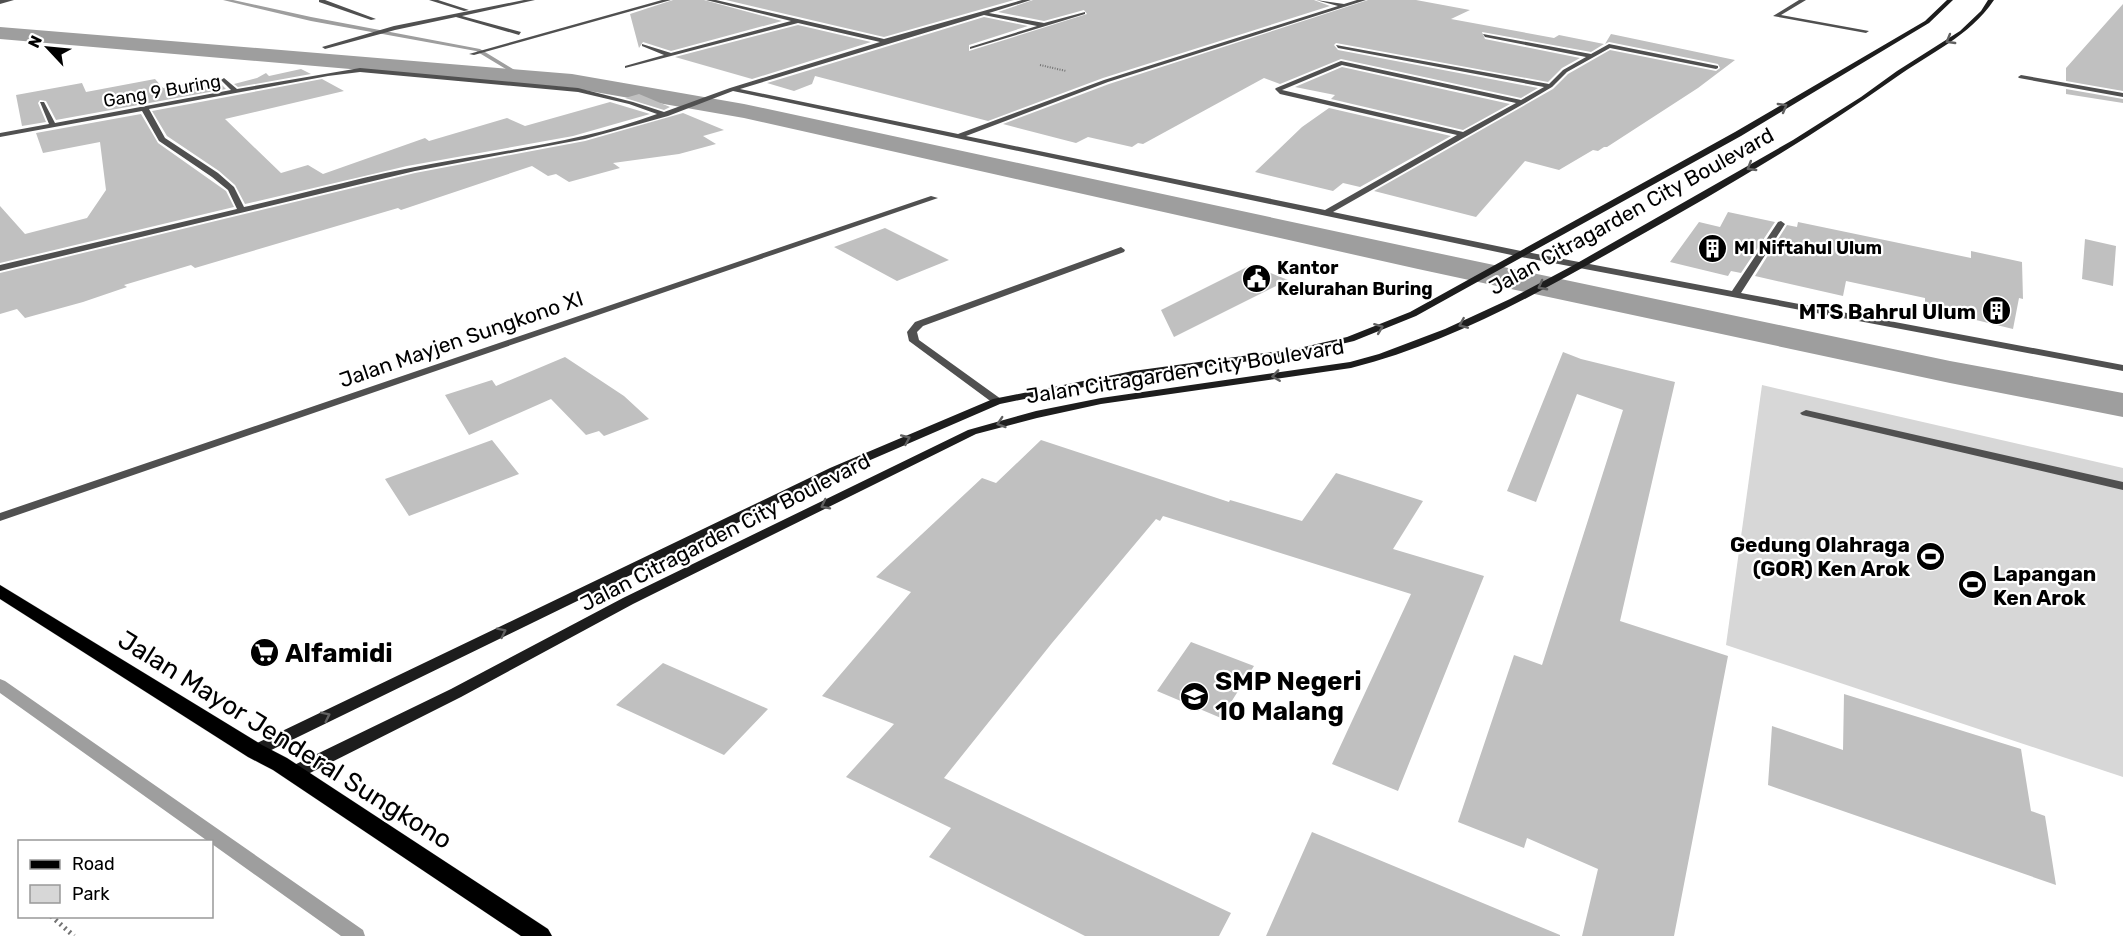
<svg xmlns="http://www.w3.org/2000/svg" width="2123" height="936" font-family="Rubik,sans-serif">
<style>
.green{fill:#d7d7d7}
.lines{fill:none;stroke-linecap:round;stroke-linejoin:round}
.stream{fill:#9e9e9e;fill-rule:evenodd}
.canal{fill:#9e9e9e;fill-rule:evenodd}
.building{fill:#c0c0c0}
.primary-casing{stroke:#dbdbdb;stroke-width:1}
.path-far1{stroke:#727272;stroke-width:2;stroke-dasharray:1 1.5;stroke-linecap:butt}
.path{stroke:#727272;stroke-width:5;stroke-dasharray:2 4;stroke-linecap:butt}
.lane{fill:#505050;fill-rule:evenodd}
.street{fill:#505050;fill-rule:evenodd}
.secondary{fill:#1d1d1d;fill-rule:evenodd}
.primary{fill:#000;fill-rule:evenodd}
.oneway{stroke:#616161}
.labels{text-anchor:middle;dominant-baseline:central;stroke-width:4.5;stroke-linejoin:round;paint-order:stroke}
.far-street-label{font-size:18px;fill:#000;stroke:#fff}
.far-poi-label{font-size:18px;font-weight:bold;fill:#000;stroke:#fff;text-anchor:start}
.street-label{font-size:21px;fill:#000;stroke:#fff}
.poi-label{font-size:21px;font-weight:bold;fill:#000;stroke:#fff;text-anchor:end}
.near-poi-label{font-size:26px;font-weight:bold;fill:#000;stroke:#fff;text-anchor:start}
.near-street-label{font-size:26px;fill:#000;stroke:#fff}
</style>
<rect width="100%" height="100%" fill="#fff"/>
<!-- green -->
<path class="green" d="M1762 385 2123 468V777L1726 645Z"/>
<g class="lines">
<!-- stream -->
<path class="stream" d="M223 0H233L311 17 480 49 526 77 521 78 476 51 311 21Z
M0 679 5 681 363 930 365 936H341L212 844V842H209L0 693Z"/>
<!-- canal -->
<path class="canal" d="M0 27 572 74 744 104 1418 249 1950 361 2123 393V417L1950 383 1418 269 744 118 572 88 0 39Z"/>
</g>
<!-- building -->
<path class="building" d="M673 0H704L782 21 671 51 643 42 639 48 630 14Z
M726 0H1014L884 37Z
M1033 0H1314L1330 6 1103 78 988 121 815 76 812 84 794 91 767 83 984 17 1028 26 969 45V51L1087 14 1084 10 1044 21 998 12Z
M1368 0H1416L1470 10 1451 19 1554 38 1559 35 1604 44 1591 52 1482 32 1485 39 1580 58 1562 68 1548 82 1336 43 1334 45 1338 50 1538 88 1521 98 1341 59 1280 84 1264 78 1143 144 1138 143 1132 147 1088 137 1076 143 1003 124 1109 84Z
M2123 4V91L2066 81V68Z
M798 25 871 42 752 79 675 57Z
M1611 34 1735 60 1698 88 1607 147H1604L1598 151 1593 150 1559 170 1525 161 1476 217 1374 191 1553 89 1568 74 1610 50 1716 71 1720 68 1718 64 1609 42 1605 44Z
M1342 67 1510 104 1463 130 1331 99 1335 95 1295 87Z
M301 69 311 74 238 87 234 84 257 78 266 73 269 76Z
M220 78 219 82 226 89 56 120 46 101 40 100 38 103 46 122 22 126 16 95 82 83 86 92 155 79 163 88Z
M322 79 344 91 225 119 281 173 308 165 323 174 425 138 429 141 507 118 525 126 610 102 650 114 573 136 407 166 245 204 235 185 219 171 167 136 152 111Z
M2066 89 2123 99V103L2066 94Z
M639 94 670 107 664 110 625 98Z
M1329 108 1451 136 1360 187 1343 183 1333 191 1255 172 1302 127Z
M683 113 724 130 703 136 716 144 679 154 613 163 620 168 569 182 556 174 548 176 532 166 401 210 398 208 195 268 191 265 124 285 127 287 83 302 25 318 17 309 0 314V273L415 173 585 141Z
M141 114 158 143 226 191 234 207 0 263V206L25 234 87 218 106 190 100 142 43 153 36 133Z
M1728 212 1775 222 1741 273 1731 271 1728 276 1670 262 1699 222 1720 227Z
M1798 222 1971 258V251L2022 262 2023 299 2019 298 2013 329 1976 320 1977 316 1925 304V298L1846 281 1843 296 1755 276 1787 225 1797 227Z
M885 228 949 260 897 281 834 247Z
M2085 239 2116 246 2113 286 2082 279Z
M1251 265 1288 280 1174 337 1161 310Z
M1563 352 1581 359 1675 382 1620 621 1728 656 1674 936H1582L1598 869 1527 838 1524 848 1458 822 1514 655 1542 665 1623 410 1577 394 1536 502 1507 491Z
M565 357 624 396 649 419 604 436 599 431 586 435 551 399 469 435 445 395 492 380 496 386Z
M492 440 519 474 409 516 385 479Z
M1041 440 1229 502 1230 500 1302 521 1336 473 1423 501 1393 549 1484 576 1398 791 1332 764 1411 594 1163 516 1160 521 1156 519 1052 643 944 778 1231 913 1219 936H1085L929 857 951 828 846 777 894 724 822 696 911 592 876 577 982 478 996 483Z
M1191 642 1254 666 1221 718 1157 691Z
M663 663 768 709 724 755 616 705Z
M1844 694 2021 749 2031 811 2045 816 2056 885 1768 785 1772 726 1843 750Z
M1312 832 1560 935V936H1266Z"/>
<g class="lines">
<defs>
<path id="primary" d="M0 585 262 745 287 758 548 929 552 936H521L273 770 248 757 0 599Z"/>
</defs>
<!-- primary casing -->
<use href="#primary" class="primary-casing"/>
<!-- path-far1 -->
<path class="path-far1" d="M1040 65 1066 71"/>
<!-- path -->
<path class="path" d="M51 916 74 936"/>
<!-- lane -->
<path class="lane" d="M1806 410 2123 482V490L1802 415 1800 413Z"/>
<!-- street -->
<path class="street" d="M0 0H14L0 4Z
M319 0H325L376 19 371 20 319 2Z
M429 0H438L469 10 464 11Z
M524 0H535L462 16 521 32 519 35 456 17 395 30 325 49 322 47 394 26Z
M662 0H671L474 55 469 54Z
M706 0H716L884 39 1022 0H1031L989 13 1044 23 1085 12V14L970 49V47L1037 26 984 15 740 89 958 134 1104 80 1338 6 1316 0 1344 4 1357 0H1366L1108 82 966 136 1325 210 1457 135 1280 94 1275 89 1276 88 1341 61 1521 100 1544 87 1338 48 1336 45 1549 84 1563 70 1586 57 1485 37 1483 34 1591 54 1609 44 1718 66V68L1716 69 1610 48 1567 72 1552 87 1525 103 1333 212 1521 251 1732 291 1778 222 1781 221 1785 224 1741 293 2123 365V371L1521 257 733 91 668 116 585 139 415 171 0 271V265L237 209 228 190 212 177 159 141 142 111 0 137V133L49 124 40 102H44L55 123 231 90 221 80 224 78 237 89 360 68 578 88 633 102 664 112 730 88 880 42 798 23 625 68V66L664 55 642 46V44L671 53 791 21ZM1342 65 1516 103 1463 132 1282 90ZM360 72 578 92 629 104 657 114C585 141 506 150 431 164 368 175 306 193 244 207L234 187 218 173 165 138 149 109 328 76Z
M1799 0H1806L1781 15 1869 31 1866 33 1773 16Z
M2021 75 2123 93V97L2019 78 2018 77Z
M931 196 938 198 0 521V513Z
M1121 247 1125 250 1124 252 923 326 917 332 919 340 1001 399 1003 401 1001 403H993L909 341 907 332 915 322Z"/>
<!-- secondary -->
<path class="secondary" d="M1947 0H1953L1929 23 1741 136 1416 316 1354 341 1295 355 1133 377 1000 404 838 474 261 755 255 757 249 755 247 751 249 747 830 468 993 399 1133 371 1295 349 1347 337 1410 312 1735 132 1925 21Z
M1988 0H1994C1969 37 1930 53 1895 78 1809 139 1723 189 1632 240 1542 291 1451 343 1351 368L1101 404 1037 418 976 434 633 604 461 697 300 778 294 780 288 778 286 773 288 768 451 689 623 598 968 430 1036 411 1101 398 1350 362 1379 354 1445 329 1510 299 1572 266 1793 140 1861 97 1897 71 1960 31 1981 11Z"/>
<!-- primary -->
<use href="#primary" class="primary"/>
</g>
<!-- one-way arrows -->
<defs><path id="oneway-chevron" d="M-2-3.5L2.5 0L-2 3.5" fill="none" stroke-width="1.6" stroke-linecap="round" stroke-linejoin="round" transform="scale(1.5)"/></defs>
<g class="oneway">
<use href="#oneway-chevron" transform="translate(1950 40) rotate(150)"/>
<use href="#oneway-chevron" transform="translate(1783 107) rotate(-30)"/>
<use href="#oneway-chevron" transform="translate(1751 167) rotate(149)"/>
<use href="#oneway-chevron" transform="translate(1542 286) rotate(152)"/>
<use href="#oneway-chevron" transform="translate(1463 324) rotate(157)"/>
<use href="#oneway-chevron" transform="translate(1379 328) rotate(-21)"/>
<use href="#oneway-chevron" transform="translate(1276 376) rotate(172)"/>
<use href="#oneway-chevron" transform="translate(1001 423) rotate(162)"/>
<use href="#oneway-chevron" transform="translate(906 439) rotate(-24)"/>
<use href="#oneway-chevron" transform="translate(825 505) rotate(153)"/>
<use href="#oneway-chevron" transform="translate(502 632) rotate(-26)"/>
<use href="#oneway-chevron" transform="translate(326 716) rotate(-26)"/>
</g>
<!-- icons -->
<defs>
<symbol id="building-disc" viewBox="-11 -11 22 22"><circle r="9.5" fill="#000" stroke="#fff"/><path d="M-4-6H4V6H1V3H-1V6H-4ZM-2.5-4.3h1.7v1.8h-1.7ZM.8-4.3h1.7v1.8H.8ZM-2.5-1h1.7V.8h-1.7ZM.8-1h1.7V.8H.8Z" fill="#fff"/></symbol>
<symbol id="civic-disc" viewBox="-11 -11 22 22"><circle r="9.5" fill="#000" stroke="#fff"/><path d="M-.6-6.5H3V-4.5H.6V-3L4-1V1h2V6H-6V1h2V-1L-.6-3ZM-1.2 2.5V6h2.4V2.5Z" fill="#fff"/></symbol>
<symbol id="stadium-disc" viewBox="-11 -11 22 22"><circle r="9.5" fill="#000" stroke="#fff"/><path d="M0-5a6.5 5 0 1 0 0 10a6.5 5 0 1 0 0-10ZM-3.5-1.8h7v3.6h-7Z" fill="#fff"/></symbol>
<symbol id="supermarket-disc" viewBox="-11 -11 22 22"><circle r="9.5" fill="#000" stroke="#fff"/><path d="M-6-5.5h2.5l.6 2H6L4.5 2H-2.5L-4.4-4H-6ZM-1.5 3.2a1.3 1.3 0 1 0 .1 0ZM3 3.2a1.3 1.3 0 1 0 .1 0Z" fill="#fff"/></symbol>
<symbol id="school-disc" viewBox="-11 -11 22 22"><circle r="9.5" fill="#000" stroke="#fff"/><path d="M0-5L7-2L0 1L-7-2ZM-4 1L0 2.5L4 1V4Q0 6-4 4Z" fill="#fff"/></symbol>
</defs>
<g fill-rule="evenodd">
<use href="#building-disc" x="1696" y="232" width="33" height="33"/>
<use href="#civic-disc" x="1240" y="262" width="33" height="33"/>
<use href="#building-disc" x="1980" y="294" width="33" height="33"/>
<use href="#stadium-disc" x="1914" y="540" width="33" height="33"/>
<use href="#stadium-disc" x="1956" y="568" width="33" height="33"/>
<use href="#supermarket-disc" x="248" y="636" width="33" height="33"/>
<use href="#school-disc" x="1178" y="680" width="33" height="33"/>
</g>
<g class="labels">
<!-- far-street labels -->
<g class="far-street-label">
<text transform="translate(162 91) rotate(-10)">Gang 9 Buring</text>
</g>
<!-- far-poi labels -->
<g class="far-poi-label">
<text x="1734" y="248">MI Niftahul Ulum</text>
<text x="1277" y="268">Kantor<tspan x="1277" dy="21">Kelurahan Buring</tspan></text>
</g>
<!-- street labels -->
<g class="street-label">
<text transform="translate(1631 211) rotate(-29)">Jalan Citragarden City Boulevard</text>
<text transform="translate(461 339) rotate(-19)">Jalan Mayjen Sungkono XI</text>
<text transform="translate(1185 371) rotate(-9)">Jalan Citragarden City Boulevard</text>
<text transform="translate(725 532) rotate(-27)">Jalan Citragarden City Boulevard</text>
</g>
<!-- poi labels -->
<g class="poi-label">
<text x="1976" y="311">MTS Bahrul Ulum</text>
<text x="1910" y="544">Gedung Olahraga<tspan x="1910" dy="24">(GOR) Ken Arok</tspan></text>
<text x="1993" y="573" text-anchor="start">Lapangan<tspan x="1993" dy="24">Ken Arok</tspan></text>
</g>
<!-- near-poi labels -->
<g class="near-poi-label">
<text x="285" y="653">Alfamidi</text>
<text x="1215" y="681">SMP Negeri<tspan x="1215" dy="30">10 Malang</tspan></text>
</g>
<!-- near-street labels -->
<g class="near-street-label">
<text transform="translate(285 740) rotate(32)">Jalan Mayor Jenderal Sungkono</text>
</g>
</g>
<!-- legend -->
<rect x="18" y="840" width="195" height="78" fill="#ffffff" stroke="#999999" stroke-width="1.5"/>
<rect x="30" y="860" width="30" height="9" fill="#000000" stroke="#999999" stroke-width="1.5"/>
<text x="72" y="870" font-size="18" fill="#000000">Road</text>
<rect x="30" y="885" width="30" height="18" fill="#d7d7d7" stroke="#999999" stroke-width="1.5"/>
<text x="72" y="900" font-size="18" fill="#000000">Park</text>
<!-- north arrow -->
<g transform="translate(48 48) rotate(296)" stroke="#ffffff" stroke-width="4.5" paint-order="stroke">
<path d="M0-4.5L10 22L0 15L-10 22Z" fill="#000000"/>
<text y="-9" font-size="16" font-weight="bold" text-anchor="middle" fill="#000000">N</text>
</g>
</svg>
